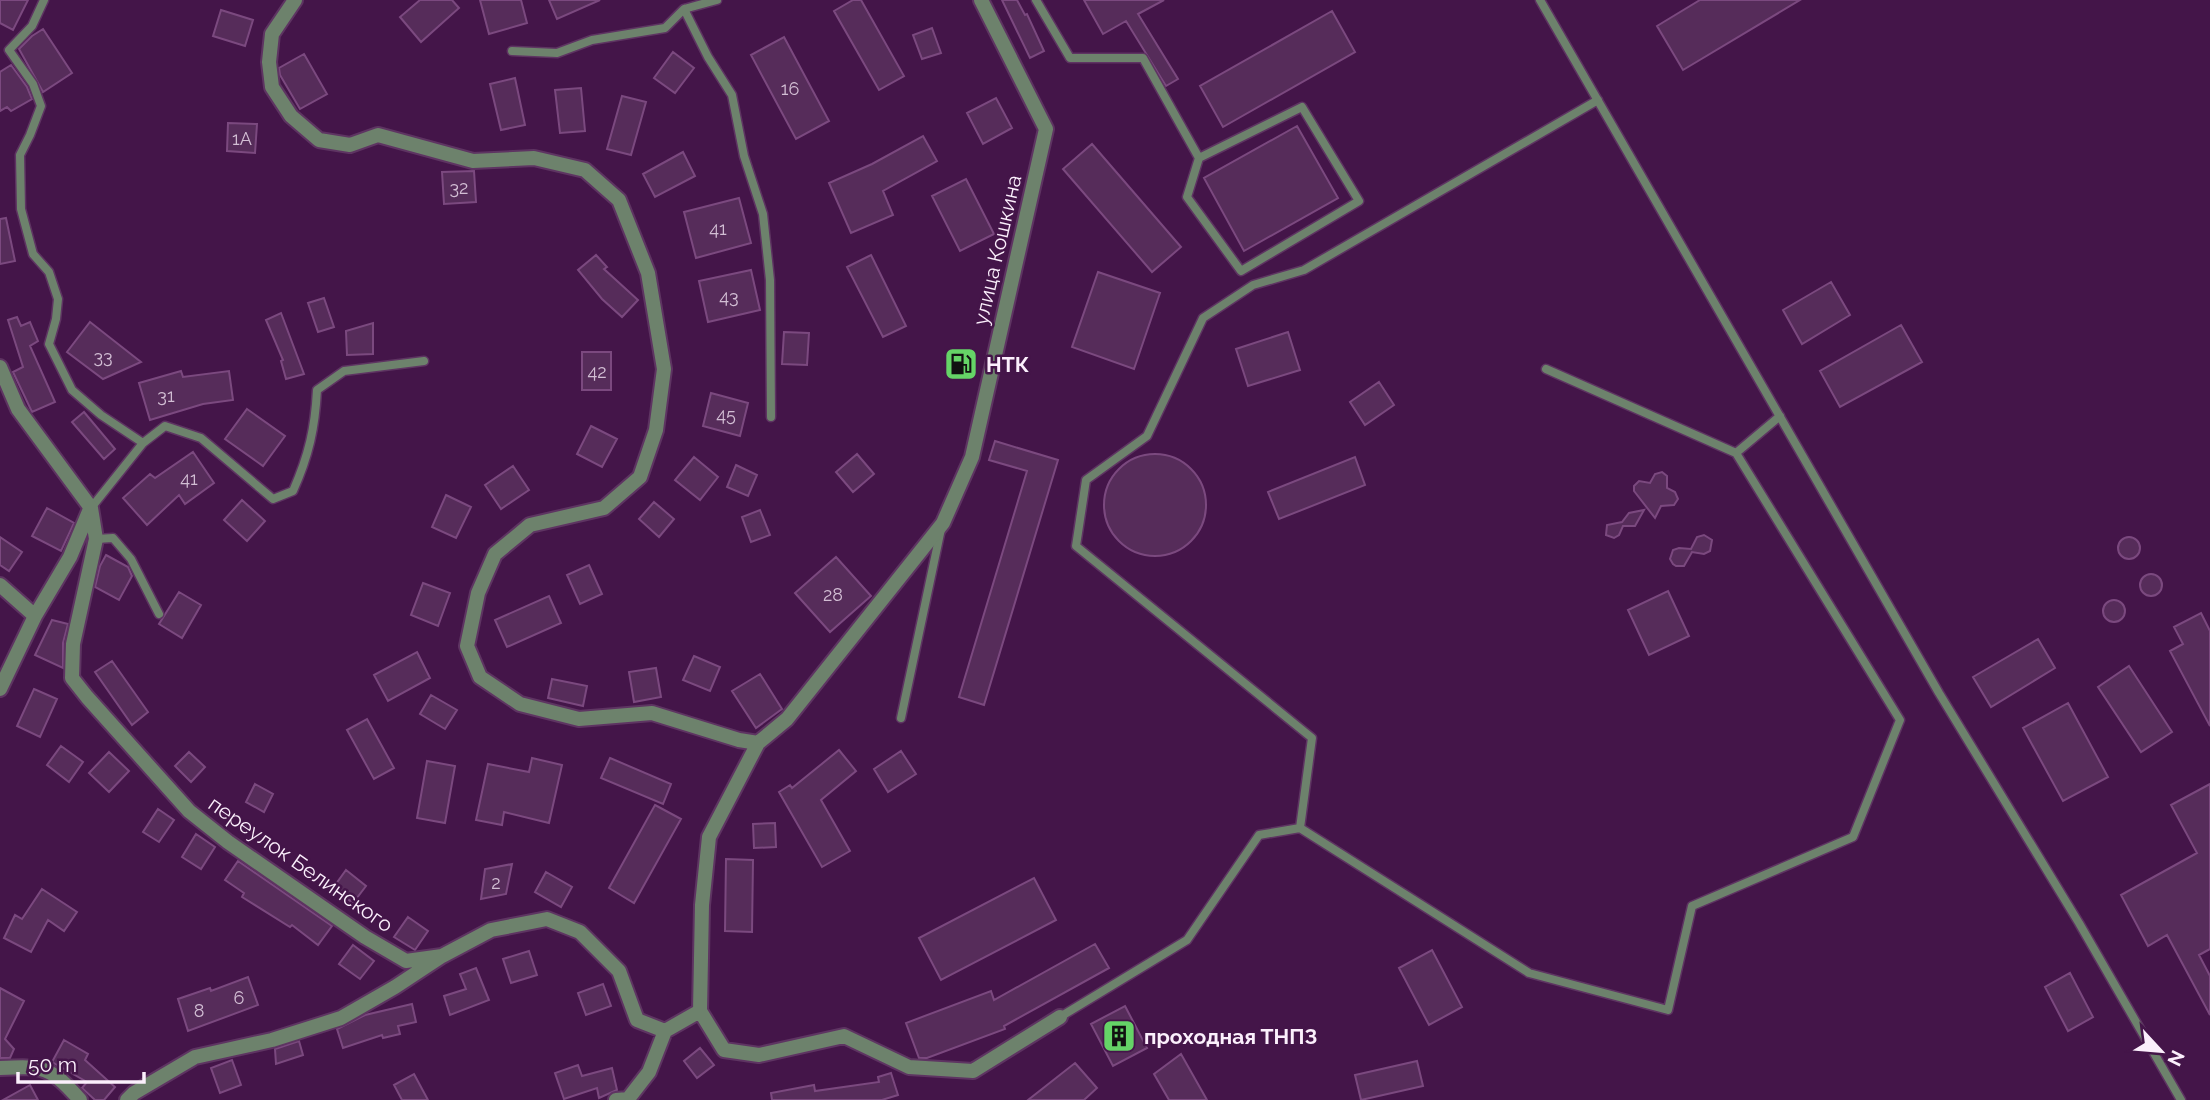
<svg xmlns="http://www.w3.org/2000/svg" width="2210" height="1100" font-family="Raleway,sans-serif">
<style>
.building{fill:#562c5a;stroke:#7b497f;stroke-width:2}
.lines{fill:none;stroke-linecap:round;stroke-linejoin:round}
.service-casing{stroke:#5e3462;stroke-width:11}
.minor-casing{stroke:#5e3462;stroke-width:18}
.service{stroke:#6d826c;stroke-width:8}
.minor{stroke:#6d826c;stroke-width:14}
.labels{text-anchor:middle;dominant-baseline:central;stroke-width:5;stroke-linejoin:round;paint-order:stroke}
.number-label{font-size:18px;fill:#d2bed4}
.street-label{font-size:21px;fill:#fbeffc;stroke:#441549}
.poi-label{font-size:21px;font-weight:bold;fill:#fbeffc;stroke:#441549;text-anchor:start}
</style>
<rect width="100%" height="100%" fill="#441549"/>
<!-- building -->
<path class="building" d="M0 0H28L13 30 0 23Z
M420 0H452L459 8 421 42 400 17Z
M480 0H521L527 23 489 34Z
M549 0H600L557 19Z
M853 0H861L904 76 879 90 834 11Z
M1002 0H1017L1025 15 1027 14 1044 51 1030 58Z
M1084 0H1164L1138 14 1178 79 1166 86 1126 21 1103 34Z
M1700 0H1800L1683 70 1657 26Z
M221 10 253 20 245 46 213 36Z
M1332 11 1355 52 1223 127 1200 86Z
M932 28 941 53 922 59 913 35Z
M43 29 72 73 43 92 19 49 32 36Z
M784 37 829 121 796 139 751 55Z
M673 52 694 68 675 93 654 78Z
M304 54 327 94 300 109 280 75 279 68Z
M11 65 27 87 32 99 11 111 7 107 0 111V72Z
M515 78 525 125 501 130 490 84Z
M581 88 585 131 560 133 555 90Z
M622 96 646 102 631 155 607 149Z
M996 98 1012 128 983 144 967 113Z
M228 123 257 124 255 153 227 151Z
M1297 126 1338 198 1244 251 1204 178Z
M923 136 937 161 883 191 893 215 851 233 829 183 872 164Z
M1092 144 1181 247 1152 272 1063 169Z
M683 152 695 176 655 197 643 174Z
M474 171 476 202 444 204 442 172Z
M966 179 994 234 960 251 932 196Z
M739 198 751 243 696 258 684 212Z
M6 218 15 261 0 264V219Z
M596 255 607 267 604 269 638 300 622 317 602 299 578 270Z
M871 255 906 326 883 337 847 267Z
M751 270 760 310 708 322 699 281Z
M1098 272 1160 293 1134 369 1072 347Z
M1831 282 1850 315 1802 344 1783 310Z
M324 298 334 327 318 332 308 303Z
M281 313 304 374 286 379 281 361 283 360 266 320Z
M17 317 21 326 30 322 38 341 30 346 55 402 32 412 13 372 23 367 8 320Z
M90 322 141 362 103 379 67 352Z
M373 323V354L347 355 346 331Z
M1901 325 1922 362 1840 407 1820 371Z
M784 332 809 333 807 365 782 364Z
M1288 332 1300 370 1248 386 1236 349Z
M582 352H611V390H582Z
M181 371 183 377 229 371 233 400 203 404 150 420 139 383Z
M1379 382 1394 405 1365 425 1350 402Z
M711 393 748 403 740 436 703 426Z
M247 409 285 436 263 466 225 439Z
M84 412 115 449 104 459 72 422Z
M591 426 617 439 602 467 577 454Z
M995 441 1058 460 984 705 959 697 1027 471 989 460Z
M193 452 214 483 185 504 179 495 147 525 123 498 150 474 155 478Z
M1104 505a51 51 0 1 1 102 0a51 51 0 1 1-102 0Z
M857 454 874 474 853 492 836 472Z
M694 457 718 477 700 500 675 480Z
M1355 457 1365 485 1279 519 1268 492Z
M736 465 757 475 748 496 727 487Z
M513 466 529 490 501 509 485 485Z
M1662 472 1667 476V488L1675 492 1678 499 1674 505 1661 506 1655 518 1634 491V486L1639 481 1650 483 1655 474Z
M446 495 471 507 456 538 432 527Z
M242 500 265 521 247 541 224 520Z
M654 502 674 519 659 537 639 519Z
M47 508 74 523 61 551 32 536Z
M760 510 770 535 751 542 742 517Z
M1644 510 1635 526H1623L1619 535 1614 538 1606 535 1607 525 1622 522 1629 513Z
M1704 535 1712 540 1710 551 1704 554 1692 552 1684 566H1676L1673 564 1670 559 1673 550 1679 548 1691 549 1697 537Z
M0 537 22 552 9 571 0 565Z
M2118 548a11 11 0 1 1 22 0a11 11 0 1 1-22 0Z
M106 555 128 567 132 576 119 600 95 587 100 566Z
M836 557 871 596 830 632 795 593Z
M589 565 602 594 580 604 567 575Z
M2140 585a11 11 0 1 1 22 0a11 11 0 1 1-22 0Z
M423 583 450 593 438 626 411 615Z
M1668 591 1689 636 1649 655 1628 610Z
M179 592 201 605 182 638 159 624Z
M549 596 561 623 507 647 495 620Z
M2103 611a11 11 0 1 1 22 0a11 11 0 1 1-22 0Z
M2201 613 2210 631V726L2170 651 2183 644 2174 627Z
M52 620 68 624 63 643V668L35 655Z
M2038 639 2055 668 1991 707 1973 677Z
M417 652 430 678 388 701 374 675Z
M694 656 720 667 710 691 683 680Z
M112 661 148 712 132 725 95 672Z
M2129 666 2172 732 2141 752 2098 687Z
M656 668 661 697 634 702 629 672Z
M760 674 782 709 756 728 732 691Z
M552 679 587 686 583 706 548 698Z
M34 689 57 699 40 737 17 726Z
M431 695 457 710 445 729 420 714Z
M2068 703 2108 777 2063 801 2023 728Z
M367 719 394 768 374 779 347 730Z
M61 746 83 762 69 782 47 765Z
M839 750 856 771 821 800 850 851 822 867 779 792 790 785 792 788Z
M901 751 916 774 888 792 874 769Z
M109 752 129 771 109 792 89 773Z
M189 752 205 767 191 782 175 766Z
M532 758 562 765 549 823 504 812 502 825 476 820 488 764 529 772Z
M610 758 671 784 663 804 601 778Z
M427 761 455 766 445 823 417 818Z
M255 784 273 794 264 812 246 802Z
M2210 784V949L2199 955 2210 976V1015L2167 935 2148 946 2121 895 2197 853 2171 805Z
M655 805 681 819 634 903 609 888Z
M158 809 174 820 159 842 143 832Z
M775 823 776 847 754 848 753 824Z
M196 834 215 847 201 869 182 857Z
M726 859 753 860 752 932 725 931Z
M238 861 332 926 318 945 292 925 290 927 242 897 244 893 225 880Z
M512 864 506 894 481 899 485 869Z
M346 870 366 886 353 903 333 888Z
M546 872 572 887 561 907 535 892Z
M1034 878 1056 920 941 980 919 938Z
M42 889 77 912 64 931 48 920 31 952 4 938 15 915 22 919Z
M408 917 428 931 415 950 394 937Z
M1095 944 1109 968 1004 1026 1005 1029 927 1058H919L906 1023 991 991 994 1000Z
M353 945 374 961 360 979 339 964Z
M1432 950 1462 1007 1429 1025 1399 968Z
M529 951 537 975 511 983 503 959Z
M476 968 489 1000 450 1015 444 996 466 989 460 974Z
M2070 973 2093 1017 2068 1031 2045 987Z
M248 977 258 1005 188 1031 178 999 210 988 211 991Z
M603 984 611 1006 586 1015 578 993Z
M0 988 24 1001 5 1039 14 1049 10 1058H0Z
M412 1004 416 1022 398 1026 400 1034 383 1038 382 1035 343 1048 337 1029 365 1015Z
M1125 1006 1147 1048 1113 1066 1091 1024Z
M64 1040 88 1054 85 1060 115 1087 104 1100H95L82 1088 87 1082 52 1062Z
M299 1041 303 1055 276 1064 275 1049Z
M700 1048 714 1065 697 1078 684 1061Z
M1181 1054 1207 1100H1169L1154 1074Z
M232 1060 241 1085 220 1093 211 1068Z
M1417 1061 1423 1086 1361 1100 1355 1075Z
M1075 1063 1097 1088 1084 1100H1028Z
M578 1065 582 1076 612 1068 617 1090 599 1098 597 1088 564 1099 555 1073Z
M891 1073 898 1095 882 1100H772L771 1093 814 1085 815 1091 879 1082 878 1077Z
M414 1074 428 1100H402L394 1085Z
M30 1085 38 1100H3Z"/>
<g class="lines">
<defs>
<path id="service" d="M44 0 32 26 9 50 33 84 41 106 30 135 20 155 21 209 33 254 49 272 58 299 56 319 49 344 72 390 101 415 143 443
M1036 0 1070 58H1143L1199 158 1187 197 1241 271 1359 201 1302 107 1199 158
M1540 0 1939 693 2079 923 2181 1100
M684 9 708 57 732 95 744 156 763 214 770 280 771 417
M512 51 557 53 592 40 665 28 684 9 717 0
M1546 369 1736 453 1780 416
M91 508 143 443 165 426 201 438 273 499 293 491C309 455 315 428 317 390L344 371 424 361
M96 539 113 538 131 559 159 614
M901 718 941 529
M1300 828 1529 973 1668 1010 1692 906 1853 837 1900 720 1736 453
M1060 1017 1187 940 1259 835 1300 828 1312 738 1076 546 1086 480 1147 436 1203 318 1253 285 1304 270 1598 100"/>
<path id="minor" d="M295 0 272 34 269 62 272 87 291 116 319 140 350 145 378 135 473 161 534 158 585 170 619 200 648 273 664 369 656 430 640 477 604 508 530 525 495 554 478 593 467 646 480 677 520 704 579 719 652 713 739 740 758 743
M981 0 1046 129 972 457 943 523 787 719 758 743 709 837 702 905 700 1011 724 1050 759 1055 844 1036 909 1067 973 1071 1060 1017
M0 367 18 409 91 508 96 539 73 644 72 678 87 697 189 811 228 842 365 937 406 961 442 956
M0 585 35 616
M0 689 35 616 70 557 90 509
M0 1068C44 1066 50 1066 80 1100
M127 1100 134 1093 195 1057 272 1040 341 1018 395 987 442 956 491 930 547 919 580 932 619 971 637 1020 665 1031 700 1011
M616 1100 628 1099 649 1072 665 1031"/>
</defs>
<!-- service casing -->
<use href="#service" class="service-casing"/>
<!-- minor casing -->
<use href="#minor" class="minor-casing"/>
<!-- service -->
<use href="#service" class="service"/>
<!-- minor -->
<use href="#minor" class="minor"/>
</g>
<!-- icons -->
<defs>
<symbol id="fuel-square" viewBox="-11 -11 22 22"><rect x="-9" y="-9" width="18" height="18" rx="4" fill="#65d467" stroke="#441549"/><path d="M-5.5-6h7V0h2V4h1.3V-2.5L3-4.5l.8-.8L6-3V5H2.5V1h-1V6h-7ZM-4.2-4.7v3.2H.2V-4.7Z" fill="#111"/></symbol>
<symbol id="building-square" viewBox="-11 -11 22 22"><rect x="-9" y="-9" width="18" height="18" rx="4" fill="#65d467" stroke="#441549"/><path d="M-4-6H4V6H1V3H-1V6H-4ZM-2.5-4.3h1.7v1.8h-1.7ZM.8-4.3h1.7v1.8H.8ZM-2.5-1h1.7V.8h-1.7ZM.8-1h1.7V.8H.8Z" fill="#111"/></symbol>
</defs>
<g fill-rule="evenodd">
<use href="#fuel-square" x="942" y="345" width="38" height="38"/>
<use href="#building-square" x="1100" y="1017" width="38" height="38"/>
</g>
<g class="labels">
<!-- number labels -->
<g class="number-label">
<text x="790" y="88">16</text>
<text x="242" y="138">1А</text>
<text x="459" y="187">32</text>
<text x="718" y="228">41</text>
<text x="729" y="296">43</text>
<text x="103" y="356">33</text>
<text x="597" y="371">42</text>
<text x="166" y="395">31</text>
<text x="726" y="414">45</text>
<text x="189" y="478">41</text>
<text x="833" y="594">28</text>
<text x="496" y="882">2</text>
<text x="239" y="997">6</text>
<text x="199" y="1010">8</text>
</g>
<!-- street labels -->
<g class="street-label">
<text transform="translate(997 250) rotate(-77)">улица Кошкина</text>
<text transform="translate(301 864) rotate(35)">переулок Белинского</text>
</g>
<!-- poi labels -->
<g class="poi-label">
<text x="986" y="364">НТК</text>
<text x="1144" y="1036">проходная ТНПЗ</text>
</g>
</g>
<!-- north arrow -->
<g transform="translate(2161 1051) rotate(116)" stroke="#441549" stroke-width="5" paint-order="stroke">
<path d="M0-5L12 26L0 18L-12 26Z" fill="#fbeffc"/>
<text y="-10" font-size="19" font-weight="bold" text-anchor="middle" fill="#fbeffc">N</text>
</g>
<!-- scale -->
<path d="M18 1072v10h126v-10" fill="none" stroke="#fbeffc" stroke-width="3.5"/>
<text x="28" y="1072" font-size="21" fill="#fbeffc" stroke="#441549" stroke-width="5" paint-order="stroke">50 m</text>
</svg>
